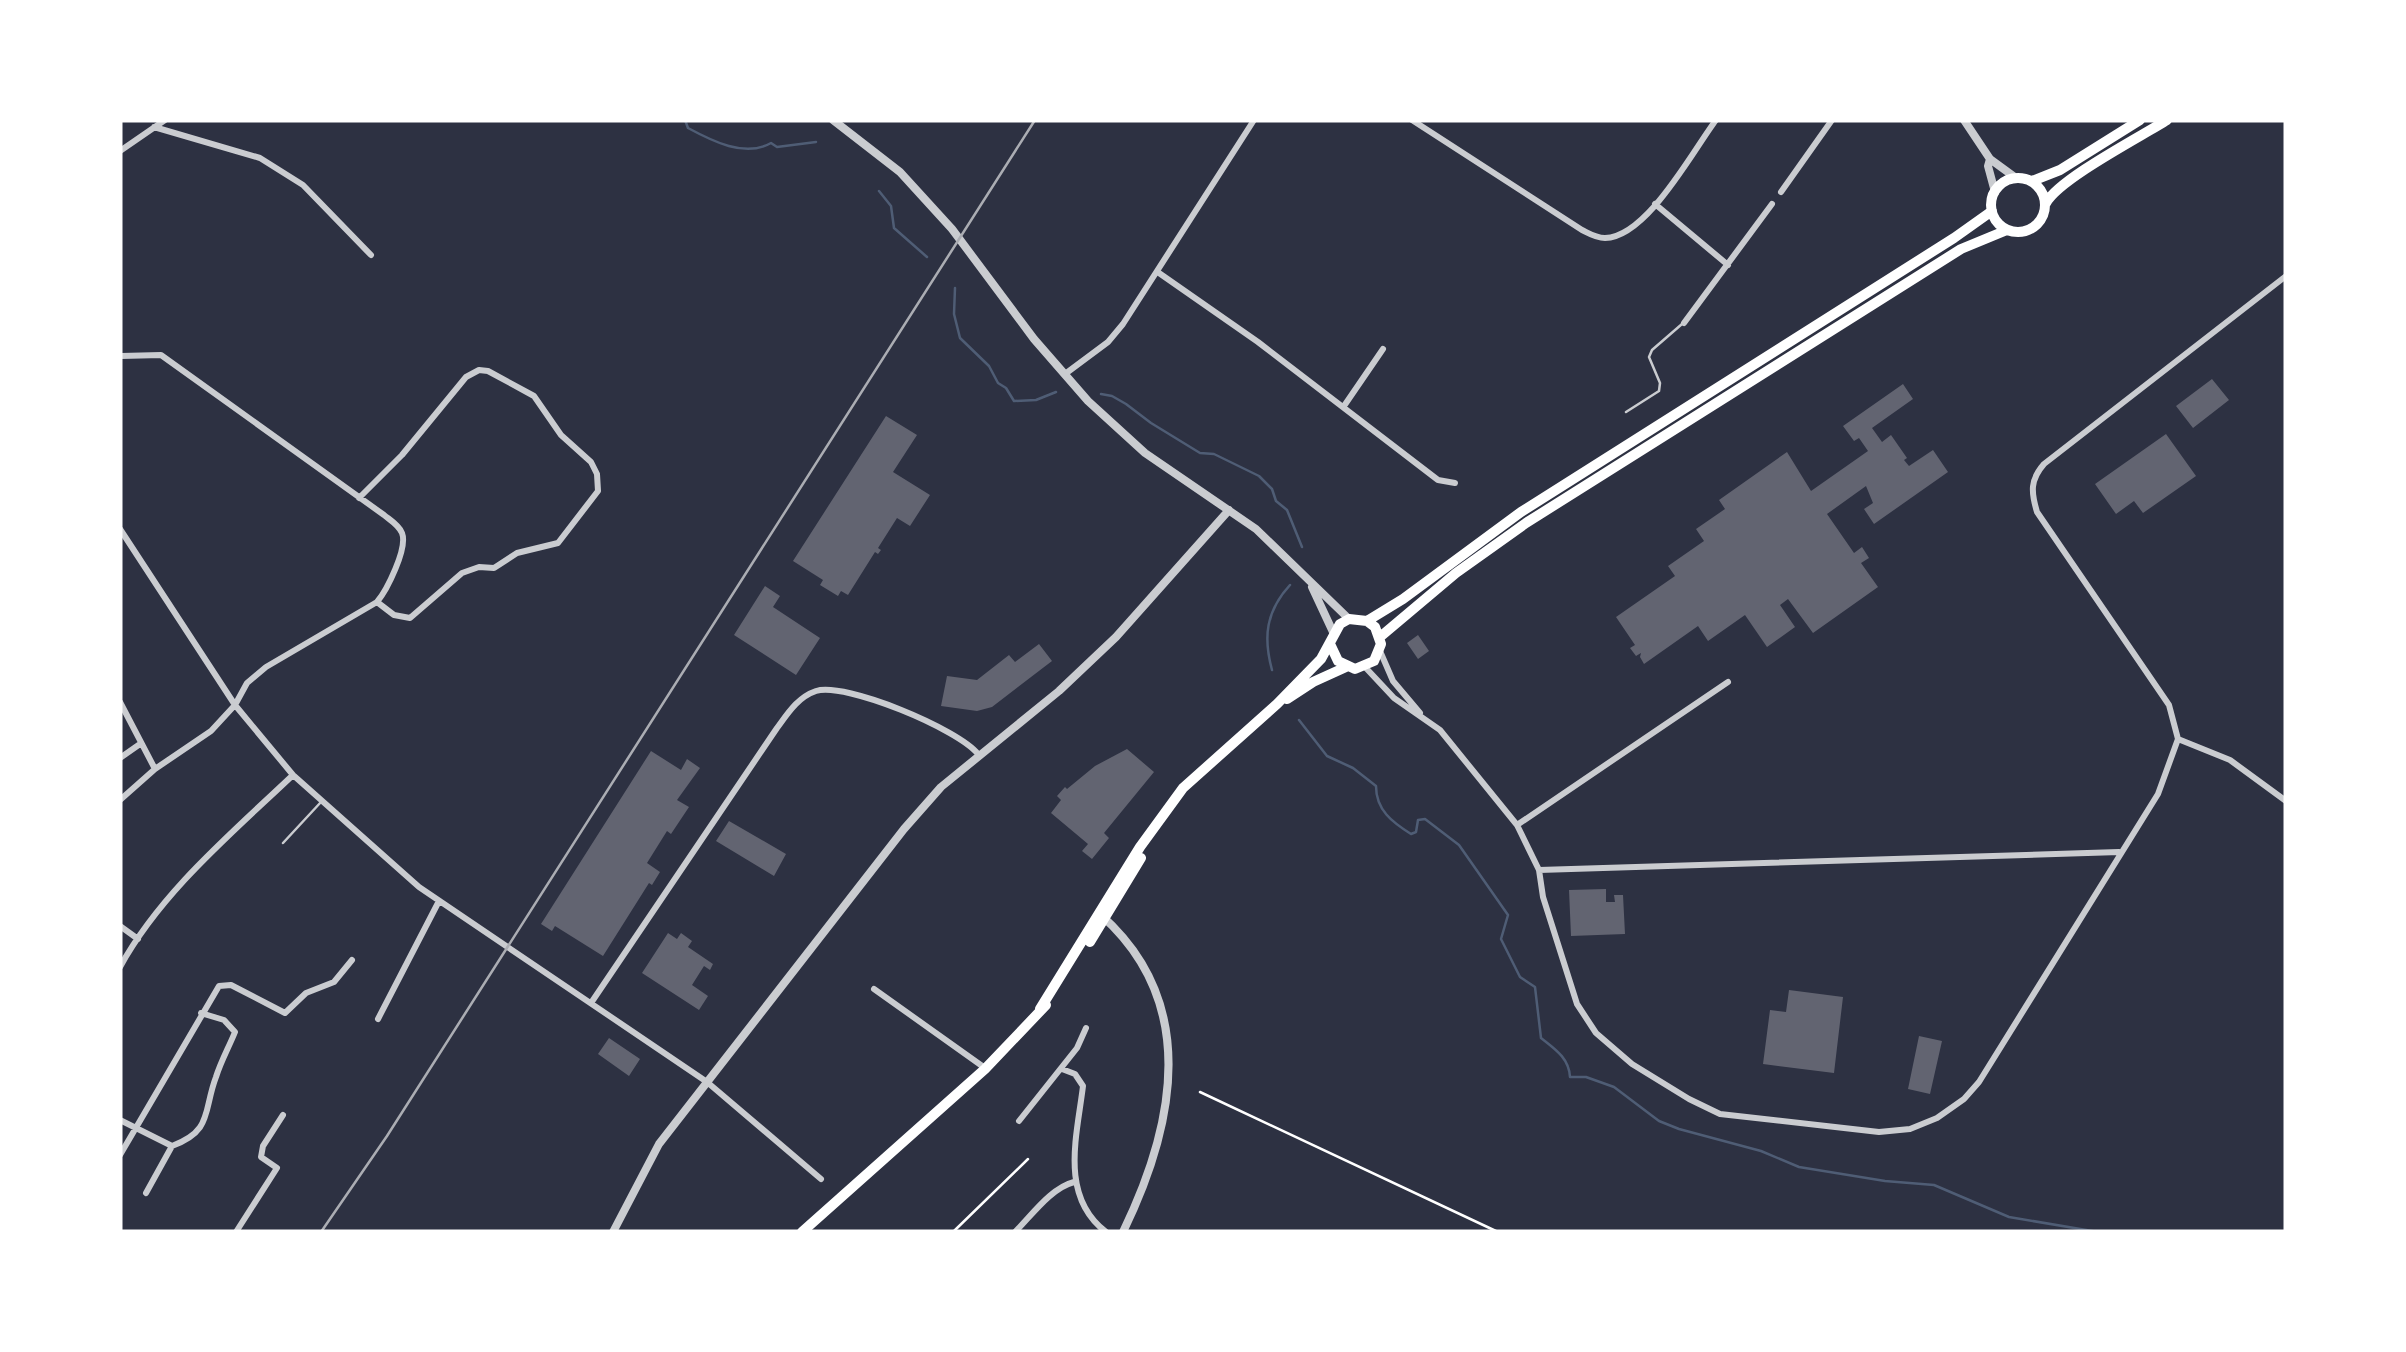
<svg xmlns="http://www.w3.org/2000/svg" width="2406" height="1352" font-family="Montserrat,sans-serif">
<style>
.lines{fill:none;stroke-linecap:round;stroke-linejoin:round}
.stream{stroke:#4f5d75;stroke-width:2.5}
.building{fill:#626471}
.path{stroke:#fff;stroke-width:2.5}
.service{stroke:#caccd0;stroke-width:2.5}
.minor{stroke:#caccd0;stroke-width:6}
.tertiary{stroke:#caccd0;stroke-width:8}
.primary{stroke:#fff;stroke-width:10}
.rail{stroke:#abadb3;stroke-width:2.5}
</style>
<rect width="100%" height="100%" fill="#2d3142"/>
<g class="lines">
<!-- stream -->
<path class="stream" d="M685 120 688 128C712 141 745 158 771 143L777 147 816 142
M879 191 891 206 894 228 927 257
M955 288 954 314 960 338 989 366 998 383 1006 388 1014 401 1036 400 1056 392
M1101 394 1112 396 1126 404 1151 423 1200 453 1214 454 1259 476 1272 489 1276 501 1287 510 1302 547
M1272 670C1263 637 1266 611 1290 585
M1299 720 1327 756 1353 768 1376 786C1376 810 1392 822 1411 834L1416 832 1418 820 1425 819 1459 845 1508 915 1501 939 1520 977 1535 987 1541 1038C1555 1049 1569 1058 1570 1077H1586L1614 1087 1659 1121 1679 1129 1761 1151 1799 1167 1885 1181 1934 1185 2009 1217 2098 1232
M2147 1232H2165"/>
</g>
<!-- building -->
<path class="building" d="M2212 379 2229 400 2193 428 2176 406Z
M1903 384 1913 399 1872 428 1882 442 1891 435 1907 458 1904 460 1909 466 1933 450 1948 472 1874 524 1864 509 1873 503 1866 486 1827 514 1854 553 1862 547 1869 558 1861 563 1878 587 1813 633 1788 599 1780 605 1795 627 1767 647 1745 615 1708 641 1698 626 1644 664 1640 657 1641 653 1636 656 1630 648 1635 645 1616 617 1675 576 1668 566 1704 541 1696 529 1725 509 1719 500 1787 452 1811 491 1868 451 1859 438 1854 441 1843 426Z
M886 416 917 435 893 472 930 495 910 526 897 518 878 548 881 550 878 554 875 552 848 595 841 591 838 596 820 585 823 580 793 561Z
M2166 434 2196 476 2143 513 2134 501 2116 514 2095 484Z
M765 586 780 596 773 607 820 638 796 675 734 635Z
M1418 635 1429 651 1418 659 1407 643Z
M1039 644 1052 661 992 707 977 711 941 706 947 676 977 680 1009 655 1015 662Z
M1127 749 1154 772 1104 833 1109 838 1092 859 1082 851 1088 844 1051 813 1061 800 1057 796 1065 787 1067 789 1095 766Z
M651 751 681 770 687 759 700 768 677 800 689 807 671 834 667 831 647 863 660 872 652 885 649 883 603 956 555 926 552 931 541 924Z
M729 821 786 854 774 876 716 841Z
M1606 889V902H1615L1614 895H1623L1625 934 1571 936 1569 890Z
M668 933 677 939 681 933 692 941 688 947 713 964 710 970 704 966 692 985 708 996 699 1010 642 973Z
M1789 990 1843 997 1834 1073 1763 1064 1770 1010 1786 1012Z
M1919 1036 1942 1041 1930 1094 1908 1089Z
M609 1038 640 1059 629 1076 598 1054Z"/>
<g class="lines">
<!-- path -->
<path class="path" d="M1200 1092 1498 1232
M953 1232 1028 1159"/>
<!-- service -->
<path class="service" d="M1626 412 1659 391 1660 383 1649 357 1652 350 1682 324
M283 843 321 802"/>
<!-- minor -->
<path class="minor" d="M1412 120 1582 230C1590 234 1596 238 1605 238 1647 237 1692 152 1716 120
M154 127 260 158 303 185 371 255
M120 151 165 120
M1781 192 1832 120
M1655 204 1728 265
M1159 273 1258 342 1438 480 1455 483
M1684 323 1772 204
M1065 374 1108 342 1123 324 1254 120
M1344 406 1383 349
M359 498 402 455 466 377 479 370 488 371 534 396 561 435 591 462 597 474 598 491 558 543 517 553 494 568 479 567 462 573 410 618 394 615 377 602
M120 529 235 705 293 775 419 887 707 1082 821 1179
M1380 651 1393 681 1420 713
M1365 667 1394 698 1440 730 1517 825 1539 870 1543 897 1577 1004 1596 1033 1632 1064 1689 1099 1720 1114 1879 1132 1910 1129 1937 1118 1964 1099 1979 1082 2158 794 2178 739 2169 705 2037 512C2031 492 2030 480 2044 464L2286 276
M120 702 155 769
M2178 739 2230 760 2286 801
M120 758 140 744
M120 800 155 769 211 731 235 705 247 683 266 667 377 602C387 590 408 548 402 533 399 525 390 520 384 515L161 355 121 356
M1517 825 1728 682
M1539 870 2119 852
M120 926 138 939
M120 967C161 892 232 833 293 775
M874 989 985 1068
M591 1003 777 728C788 713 798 697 816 691 846 682 958 729 978 754
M378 1019 439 901
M1062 1069 1075 1074 1083 1086C1077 1136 1059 1196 1106 1232
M120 1120 172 1146C213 1131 203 1111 216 1077 221 1061 229 1047 235 1032L224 1020 201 1013
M1019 1121 1077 1048 1086 1028
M120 1155 219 986 231 985 285 1013 306 993 334 982 352 960
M146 1193 172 1146
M236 1232 277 1168 261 1157 263 1146 283 1115
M1015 1232C1032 1215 1051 1188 1074 1182"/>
<!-- tertiary -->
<path class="tertiary" d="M833 120 900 172 952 229 1034 339 1088 401 1145 453 1256 529 1349 619
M1964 120 1990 159 2016 178
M1990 159 1988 166 1995 192
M1312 587 1333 632
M1101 915C1200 1003 1175 1125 1123 1232
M613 1232 659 1144 904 829 941 787 1059 691 1116 637 1229 510"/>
<!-- primary -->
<path class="primary" d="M1991 205a27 27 0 1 1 54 0a27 27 0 1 1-54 0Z
M2032 181 2060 170 2140 120
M2046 203C2059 179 2140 137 2167 120
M1367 621 1403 599 1521 512 1954 238 1992 211
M1380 637 1456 573 1526 523 1961 249 2007 230
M1287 699 1313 682 1346 667
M1090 942 1141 858
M1040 1009 1140 847 1183 788 1277 704 1321 659 1340 624 1349 619 1367 621 1375 627 1381 644 1374 661 1355 669 1338 661 1330 644
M802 1232 985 1069 1046 1005"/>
<!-- rail -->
<path class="rail" d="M321 1232 387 1136 1035 120"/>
</g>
<!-- border -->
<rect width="2406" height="1352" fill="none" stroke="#ffffff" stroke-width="245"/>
</svg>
